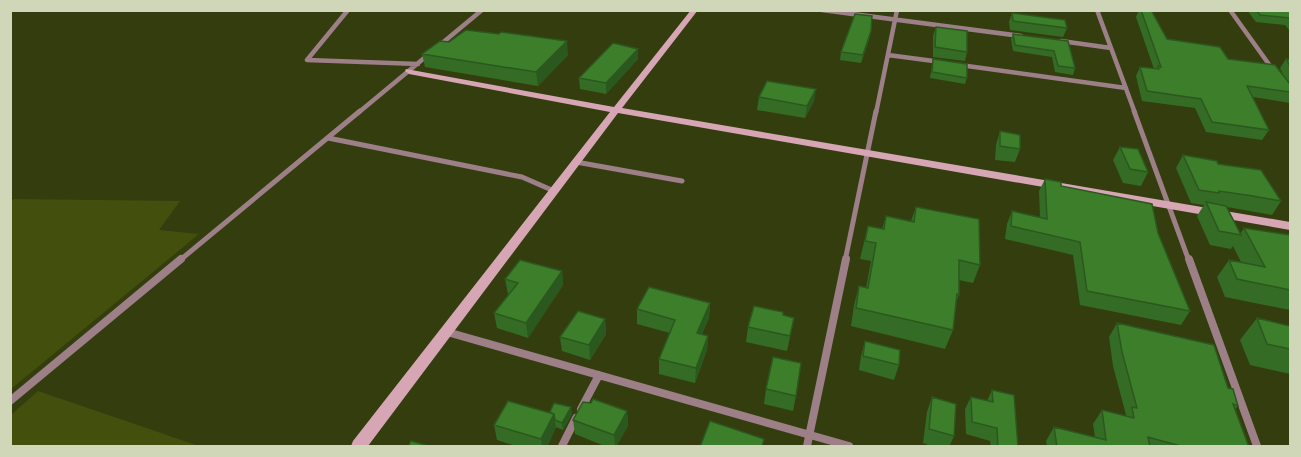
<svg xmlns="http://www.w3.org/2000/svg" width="1301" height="457" font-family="Signika,sans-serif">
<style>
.green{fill:#434f0d}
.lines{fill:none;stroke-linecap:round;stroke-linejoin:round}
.street-far2{stroke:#9d7f87;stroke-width:4.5}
.street-far1{stroke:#9d7f87;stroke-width:5}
.street{stroke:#9d7f87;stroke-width:8}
.secondary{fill:#d6a6b4;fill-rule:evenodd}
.wall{fill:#346c25}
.shaded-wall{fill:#2b581e}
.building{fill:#3d7e2b;stroke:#2b581e;stroke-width:1.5}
</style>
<rect width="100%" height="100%" fill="#343d0e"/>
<!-- green -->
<path class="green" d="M14 199 180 201 159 230 199 234 11 389 10 201Z
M38 391 199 446H11V415Z"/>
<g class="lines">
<!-- street-far2 -->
<path class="street-far2" d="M348 10 307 60 418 64
M822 10 1021 36
M1097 10 1135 113
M1230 10 1273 70
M1061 41 1111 48
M888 55 941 62
M960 65 1126 88
M358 113 482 10
M876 113 897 10"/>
<!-- street-far1 -->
<path class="street-far1" d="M1134 111 1189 261
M328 138 522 177 554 191
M576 162 682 181
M179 261 360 111
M845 261 876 111"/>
<!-- street -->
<path class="street" d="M1189 259 1257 446
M447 332 849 446
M10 401 181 259
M581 409 599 375
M562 446 576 418
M807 446 846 259"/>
<!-- secondary -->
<path class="secondary" d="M691 10H698L622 108 1290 222V230L618 113 368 446H351L353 441 610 112 409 74 405 71 406 69 614 107Z"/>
</g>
<!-- wall -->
<path class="wall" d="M1139 10H1151L1167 39 1228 59 1283 74 1280 68 1286 59 1290 60V103L1253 97 1269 130 1262 140 1206 132 1195 108 1142 101 1136 76 1140 67 1154 69 1136 17Z
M1247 10H1290V31L1285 25 1256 22Z
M1012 13 1067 28 1063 37 1010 30 1009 22Z
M936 27 967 52 965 61 933 57V36Z
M1013 34 1068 41 1075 68 1073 75 1055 72 1052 57 1013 51 1011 39Z
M869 40 861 63 840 60 841 52Z
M638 49V59L606 94 580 89 579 78Z
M422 54 568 55 538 86 425 67Z
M933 59 967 78 965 84 930 78Z
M759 97 814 101 805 118 757 110Z
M1000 131 1020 149 1015 162 995 160 996 145Z
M1120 147 1148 172 1141 186 1123 183 1113 160Z
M1183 155 1218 164 1281 201 1272 215 1227 207 1240 234 1244 228 1290 235V310L1225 297 1217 277 1229 260 1241 262 1233 246 1231 249 1210 245 1197 216 1204 205 1191 203 1176 168Z
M1045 179 1158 233 1190 311 1181 325 1080 305 1073 255 1005 239 1007 224 1012 211 1040 217 1039 191Z
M916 207 980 265 973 283 959 280V295L956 302 953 330 945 349 851 326 854 305 859 286 866 288 871 261 860 259 868 226 882 229 886 216 911 221Z
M562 271 563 285 528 338 497 328 494 313 509 294H508L505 279Z
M710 303 709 318 702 334 708 336 707 350 695 383 659 374V359L670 333 637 324V309Z
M783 315 794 318 787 351 746 342 748 327Z
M1257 318 1290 326V374L1250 365 1240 340Z
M605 319 606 334 590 360 562 351 560 337Z
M1117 323 1228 388 1238 406 1235 409 1249 447H1047L1046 441 1054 427 1095 437 1093 424 1102 410 1125 416 1126 415 1113 366 1109 337Z
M865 341 899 365 894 380 859 370 861 356Z
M766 389 796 396 793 411 764 404Z
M992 390 1018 447H991L990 441 966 434 965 409 971 397 987 401Z
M932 397 954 436 949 447H934L923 443 927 412Z
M627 411 628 426 616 447H607L575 434 573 420Z
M550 412 572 414 563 430 556 427 547 447H519L497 440 494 425Z"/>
<!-- shaded-wall -->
<path class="shaded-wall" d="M871 31 869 40 861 63 863 55Z
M567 41 568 55 538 86 536 72Z
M638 49V59L606 94V83Z
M816 89 814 101 805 118 807 106Z
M562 271 563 285 528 338 526 323Z
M710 303 709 318 696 348 697 333Z
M605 319 606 334 590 360 589 345Z
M708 336 707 350 695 383 696 368Z
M571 407 572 414 563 430 562 423Z
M627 411 628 426 616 447H615L614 435Z
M554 414 556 428 547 447H542L541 439Z"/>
<!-- building -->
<path class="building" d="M1141 10H1151L1167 39 1220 47 1228 59 1275 65 1290 84V92L1247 86 1269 130 1212 122 1201 99 1147 91 1140 67 1159 69 1158 66 1161 67Z
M1256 10H1290V19V18L1260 15Z
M1012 13 1065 20 1067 28 1013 21Z
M855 14 872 16 871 31 863 55 841 52Z
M936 27 967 31V52L935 47Z
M466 30 499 34 501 32 567 41 536 72 422 54 440 41 449 42Z
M1013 34 1068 41 1075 68 1058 66 1054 51 1015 45Z
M613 43 638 49 606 83 579 78Z
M933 59 967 64V78L932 72Z
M1286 59 1290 60V66Z
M767 81 816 89 807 106 759 97Z
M1000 131 1020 135V149L1000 146Z
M1120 147 1138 149 1148 172 1130 169Z
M1183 155 1217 161 1218 164 1261 170 1281 201 1253 196 1219 191V193L1199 190Z
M1045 179 1061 182V186L1152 204 1158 233 1190 311 1087 291 1080 242 1011 226 1012 211 1047 219Z
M1206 202 1226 206 1241 235 1219 231Z
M916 207 979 219 980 265 959 260V295L957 294 953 330 856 308 859 286 868 288 876 243 865 241 868 226 884 229 886 216 914 222Z
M1244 228 1290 235V290L1237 279 1229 260 1265 267Z
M520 260 562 271 526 323 494 313 518 283 505 279Z
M649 287 710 303 697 333 708 336 696 368 659 359 675 320 637 309Z
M754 306 783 312V315L794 318 790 336 748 327Z
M578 311 605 319 589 345 560 337Z
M1257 318 1290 326V349L1267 344Z
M1117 323 1214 345 1228 388 1233 389 1238 406 1233 404 1249 447H1184L1148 437 1150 447H1057L1054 427 1106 440 1102 410 1134 418 1132 407 1137 408 1122 352Z
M865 341 900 350 899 365 863 356Z
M773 357 801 363 796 396 766 389Z
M992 390 1014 395 1018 447H998L997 428 972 422 971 397 993 402Z
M932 397 956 404 954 436 929 429Z
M593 399 627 411 614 435 573 420 583 402 591 403Z
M508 401 554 414 541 439 494 425Z
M554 403 571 407 562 423 555 420 554 414 550 412Z
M710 421 764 439 762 447H700Z
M411 441 432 447H408Z"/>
<!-- border -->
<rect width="1301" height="457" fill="none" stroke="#cfd7b8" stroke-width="24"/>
</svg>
